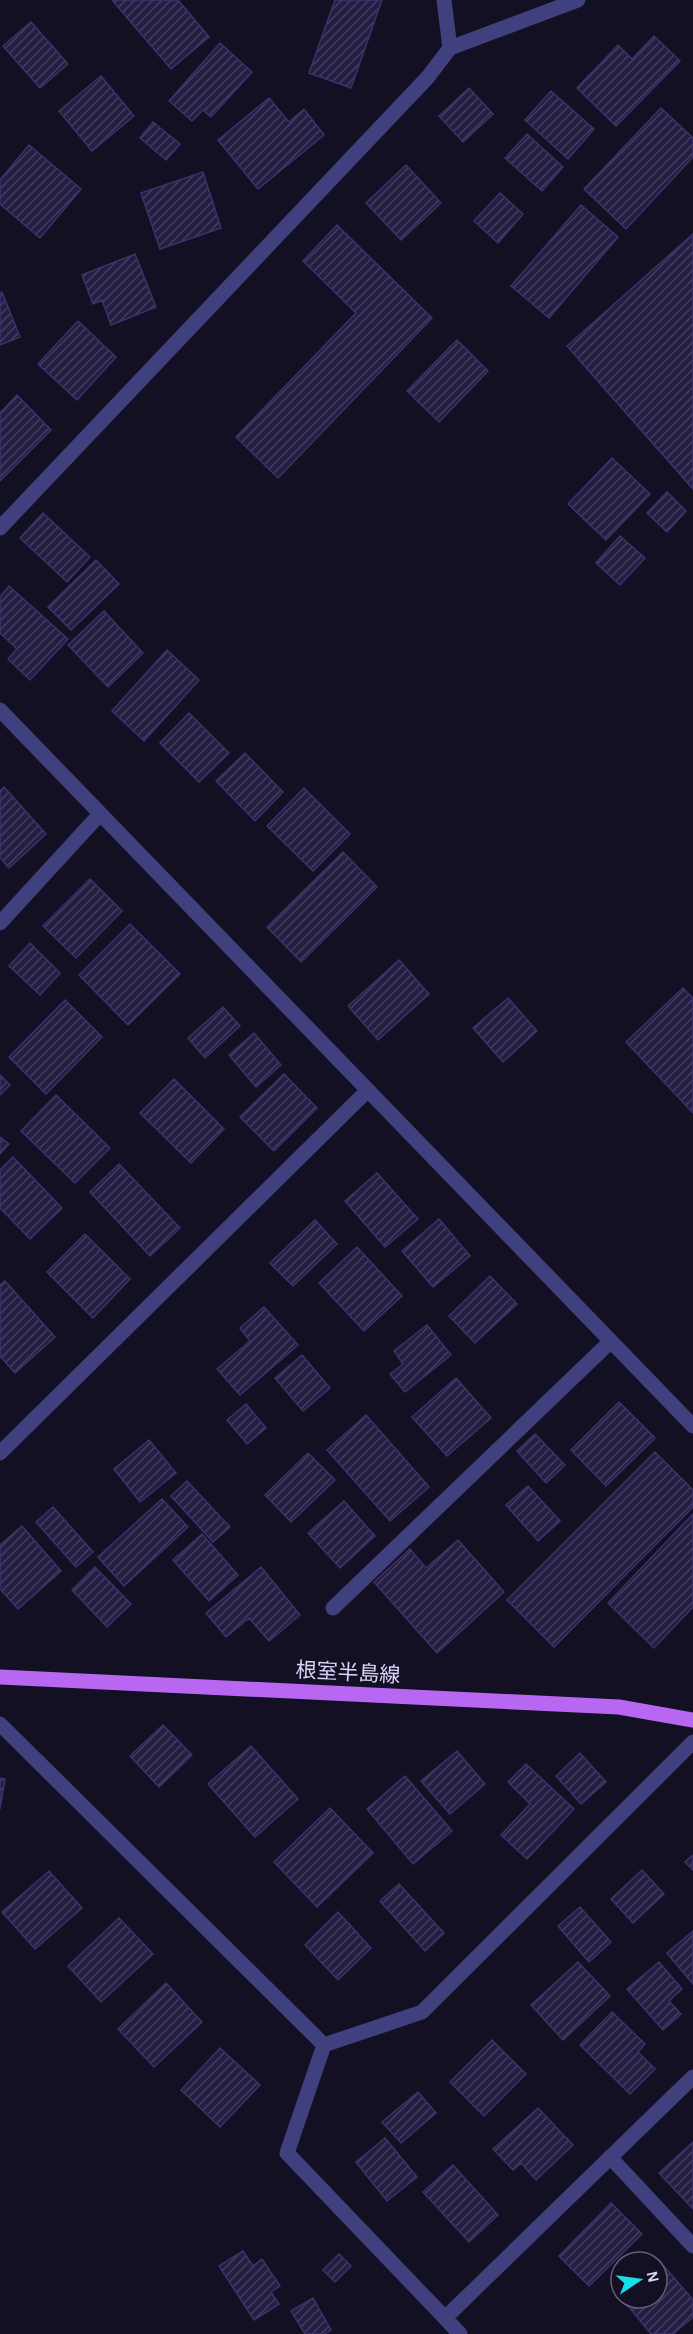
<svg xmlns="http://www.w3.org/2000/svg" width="693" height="2334" font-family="'Alegreya Sans','Noto Sans JP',sans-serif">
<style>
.building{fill:url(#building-hatch);stroke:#3b326c;stroke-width:1.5}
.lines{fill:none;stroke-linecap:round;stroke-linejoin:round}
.minor{stroke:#40407e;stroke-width:15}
.major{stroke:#b767f1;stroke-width:15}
.labels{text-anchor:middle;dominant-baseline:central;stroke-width:4.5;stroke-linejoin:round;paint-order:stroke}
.street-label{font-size:21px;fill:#d9d6fb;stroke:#131023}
</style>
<defs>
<pattern id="building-hatch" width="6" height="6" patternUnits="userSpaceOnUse" patternTransform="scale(1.5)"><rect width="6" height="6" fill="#241e42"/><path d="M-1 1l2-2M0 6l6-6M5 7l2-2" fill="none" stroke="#433e5e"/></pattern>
</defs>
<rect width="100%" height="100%" fill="#131023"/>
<!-- building -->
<path class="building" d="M112 0H178L209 37 171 69Z
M335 0H382L351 88 309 73Z
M31 22 68 64 40 88 3 46Z
M654 36 680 61 616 126 577 88 618 45 632 59Z
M220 43 252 72 211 117 203 110 192 121 169 101Z
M101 76 134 116 92 151 59 111Z
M469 88 493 114 463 142 439 116Z
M551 91 594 129 568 159 525 120Z
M269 98 289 122 304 109 324 135 258 189 218 140Z
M661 108 693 138V157L626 229 584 189Z
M153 122 180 144 166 160 140 138Z
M527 134 563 167 542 191 505 158Z
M29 145 81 189 40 238 0 204V180Z
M406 165 441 203 401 240 366 203Z
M203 172 221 228 160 249 141 193Z
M500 193 523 214 498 243 474 221Z
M581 205 618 237 549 318 511 286Z
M337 225 432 318 278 478 236 437 356 313 303 261Z
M693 234V489L567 346Z
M135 254 156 307 111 325 102 300 93 304 82 275Z
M2 292 20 337 0 345V293Z
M78 321 116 357 77 400 38 364Z
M457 340 488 371 439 422 407 391Z
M17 395 51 430 0 481V413Z
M612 458 650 494 606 540 568 504Z
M667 492 686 511 667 532 647 513Z
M43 513 90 557 67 582 20 538Z
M620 536 645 558 620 585 596 563Z
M96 560 119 584 71 630 48 607Z
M9 586 68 639 30 680 8 659 17 649 0 633V597Z
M104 611 143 653 108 687 68 645Z
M167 650 199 680 144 741 112 711Z
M189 713 229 753 199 782 160 743Z
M245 753 283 792 255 821 216 781Z
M4 787 46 834 9 868 0 858V791Z
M304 788 350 834 313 871 267 826Z
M343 852 377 887 301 962 267 927Z
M90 879 122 911 76 958 43 926Z
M130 924 180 974 128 1025 79 975Z
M30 943 60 973 40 995 9 966Z
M399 960 429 994 378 1040 348 1006Z
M683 988 693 998V1113L626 1042Z
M508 998 537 1031 503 1062 473 1028Z
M65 1000 102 1037 46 1094 9 1057Z
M223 1007 240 1026 205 1058 188 1038Z
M254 1033 281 1065 256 1087 229 1055Z
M284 1074 317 1108 274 1151 240 1117Z
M0 1075 10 1085 0 1095Z
M174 1079 224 1129 191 1163 140 1113Z
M56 1095 110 1148 75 1183 21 1131Z
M0 1137 9 1144 0 1154Z
M13 1157 62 1208 30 1239 0 1208V1170Z
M119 1164 180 1228 150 1256 90 1192Z
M377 1173 418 1219 385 1247 345 1201Z
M439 1219 470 1256 433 1287 402 1251Z
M315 1220 337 1244 293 1286 270 1263Z
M85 1234 130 1279 93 1318 47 1272Z
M357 1247 402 1296 364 1331 319 1283Z
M490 1276 517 1304 475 1343 449 1316Z
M5 1281 55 1337 15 1373 0 1356V1285Z
M264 1307 298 1345 240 1395 217 1369 250 1341 240 1328Z
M427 1325 451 1355 405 1392 390 1374 403 1364 394 1351Z
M302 1355 330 1388 303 1411 275 1378Z
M456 1378 491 1418 447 1456 412 1417Z
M619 1402 655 1438 606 1486 571 1450Z
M246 1404 266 1428 247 1444 227 1420Z
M366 1415 429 1487 390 1521 327 1450Z
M535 1434 565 1465 546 1483 517 1451Z
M149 1440 176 1473 140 1502 114 1469Z
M655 1452 693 1490V1507L554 1647 507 1600Z
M308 1453 335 1480 291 1522 265 1495Z
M187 1481 230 1527 213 1542 171 1496Z
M528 1486 560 1521 538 1541 506 1505Z
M162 1499 188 1527 124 1586 98 1557Z
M344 1501 375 1536 340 1568 308 1533Z
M53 1507 93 1552 76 1567 36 1522Z
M693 1514V1607L654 1648 608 1603Z
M22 1526 61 1571 18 1609 0 1589V1545Z
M202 1534 238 1575 209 1601 173 1560Z
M458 1540 504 1592 437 1653 374 1582 410 1549 426 1568Z
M95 1567 131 1604 107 1627 72 1590Z
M261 1567 300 1615 269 1641 249 1618 226 1637 206 1613Z
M163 1725 192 1755 159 1787 130 1756Z
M251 1746 298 1799 255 1837 208 1784Z
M457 1751 485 1784 450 1814 421 1781Z
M580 1753 606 1782 581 1804 556 1776Z
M526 1764 574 1809 527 1859 501 1835 530 1804 508 1782Z
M405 1776 452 1831 413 1864 367 1809Z
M0 1778 5 1779 0 1809Z
M330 1808 373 1853 317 1907 274 1862Z
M693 1855V1870L685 1862Z
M642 1870 664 1894 633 1923 611 1899Z
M49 1871 82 1908 35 1949 2 1912Z
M399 1884 444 1933 425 1951 380 1901Z
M580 1907 611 1942 589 1962 558 1926Z
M338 1912 371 1948 338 1980 305 1945Z
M119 1918 153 1954 101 2002 68 1966Z
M693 1931V1984L667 1953Z
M578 1962 610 1996 563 2040 531 2005Z
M659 1962 682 1989 669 2001 681 2014 663 2030 627 1989Z
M166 1983 202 2022 154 2067 118 2029Z
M612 2012 645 2044 638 2052 655 2069 630 2094 580 2045Z
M492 2040 526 2074 484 2116 450 2082Z
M220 2048 260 2085 220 2127 181 2090Z
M418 2092 436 2113 401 2143 382 2122Z
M538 2108 573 2145 536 2180 521 2163 513 2170 493 2149Z
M385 2138 417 2177 387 2201 356 2162Z
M693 2142V2209L659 2173Z
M453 2165 498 2215 469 2242 423 2192Z
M611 2203 642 2234 589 2286 559 2256Z
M243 2251 253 2266 262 2259 280 2286 271 2292 279 2304 254 2320 219 2266Z
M339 2254 351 2266 335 2282 323 2270Z
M664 2266 693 2300V2317L673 2334H651L624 2301 627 2298H657V2272Z
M313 2298 331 2330 325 2334H305L291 2311Z"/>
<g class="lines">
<!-- minor -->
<path class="minor" d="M450 48 578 0
M0 528 428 77 450 48 444 0
M0 710 693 1426
M0 923 100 814
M0 1453 367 1091
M333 1608 610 1342
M0 1724 324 2045 422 2012 693 1742
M324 2045 287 2153 445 2318 693 2077
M610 2157 693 2246
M445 2318 460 2334"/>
<!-- major -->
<path class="major" d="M0 1677 619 1707 693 1720"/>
</g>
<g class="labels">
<!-- street labels -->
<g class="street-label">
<text transform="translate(348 1673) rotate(3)">根室半島線</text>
</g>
</g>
<!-- north arrow -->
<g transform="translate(639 2280) rotate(77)"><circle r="28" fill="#131023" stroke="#625f79" stroke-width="1.5"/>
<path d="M0-4.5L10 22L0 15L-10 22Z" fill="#15dee9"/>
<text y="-9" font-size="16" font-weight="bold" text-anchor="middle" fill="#d9d6fb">N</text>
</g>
</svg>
